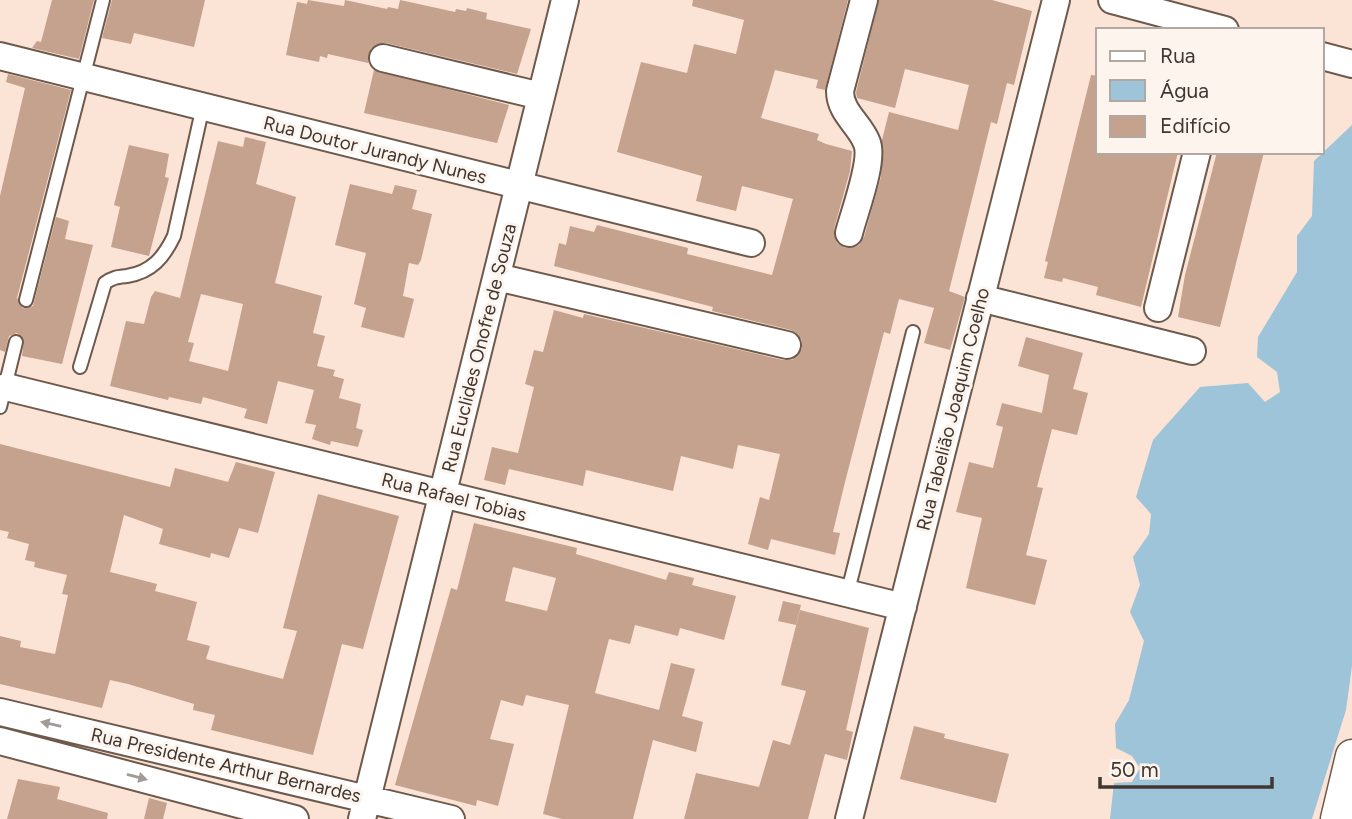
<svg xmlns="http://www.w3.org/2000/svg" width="1352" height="819" font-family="Figtree,sans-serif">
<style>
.water{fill:#9dc4d8}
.building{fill:#c4a28d;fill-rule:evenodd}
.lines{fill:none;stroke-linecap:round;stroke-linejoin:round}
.service-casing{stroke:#6e5a4d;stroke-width:16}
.minor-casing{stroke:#6e5a4d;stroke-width:30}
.tertiary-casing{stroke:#6e5a4d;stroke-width:35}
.service{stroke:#fff;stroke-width:12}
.minor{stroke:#fff;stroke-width:26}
.tertiary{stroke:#fff;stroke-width:32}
.oneway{fill:#a09b98}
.labels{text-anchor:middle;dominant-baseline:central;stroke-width:6;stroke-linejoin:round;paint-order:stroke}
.street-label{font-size:19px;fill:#413732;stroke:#fef4ee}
</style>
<rect width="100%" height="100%" fill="#fbe3d5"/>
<!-- water -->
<path class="water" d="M1352 125V666L1346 710 1312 819H1110L1114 783 1132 782 1140 768 1132 756 1116 748 1115 724 1129 700 1144 641 1130 612 1140 585 1133 557 1149 534 1151 514 1136 497 1153 440 1200 387 1248 383 1265 402 1280 392 1277 372 1257 357 1258 337 1297 272V236L1312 216 1314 161Z"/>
<!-- building -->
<path class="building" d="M52 0H94L79 59 32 48 37 41 41 42Z
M112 0H205L194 47 134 33 131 44 102 38Z
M308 0 344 6 345 0 387 9 388 7 398 9 400 0 455 12 456 9 466 11 467 8 487 13 486 19 531 29 517 74 386 43 371 48 368 63 328 54 327 58 320 56 319 62 286 55 297 2 307 4Z
M693 0H848L825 90 816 88 818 80 775 70 761 118 819 134 817 140 826 144 852 151 850 171 834 229 837 243 845 248 859 245 864 237 881 177 882 140 889 112 958 130 969 85 905 69 895 108 857 98 856 92 879 0H992L1032 11 1014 85 1007 83 997 124 991 122 979 171 949 291 965 297 950 350 924 343 934 308 899 299 890 334 884 332 845 482 833 532 840 533 835 555 771 539 768 550 748 544 760 497 769 500 780 454 738 445 733 469 681 456 673 491 586 470 583 486 509 469 505 485 484 480 492 447 518 453 534 387 525 384 534 350 543 352 554 310 583 318 584 314 783 360H792L802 349V340L791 330 712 311 713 307 554 266 559 243 566 245 570 226 594 232 597 225 688 248 687 254 772 275 793 199 742 186 736 211 696 201 702 176 617 152 641 62 687 73 694 44 736 54 744 20 692 6Z
M374 70 509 105 497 143 364 113Z
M8 74 71 90 17 298 23 308 33 306 56 217 69 221 65 239 93 245 62 364 22 356 24 340 17 333 9 336 5 352 0 350V196L25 88 6 82Z
M1091 75 1098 76V152H1178L1141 307 1096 295 1098 287 1063 278 1062 282 1044 278 1048 262 1045 261Z
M245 137 266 142 256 184 296 197 275 283 322 296 313 333 325 336 317 366 335 370 333 376 344 379 339 398 361 404 356 428 363 430 358 447 331 441 330 445 312 439 316 425 305 423 314 390 278 381 267 424 244 418 247 409 203 397 201 404 169 397 168 400 110 386 126 321 144 324 151 297 155 291 180 298 218 141 243 147ZM201 294 243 304 228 371 189 361 194 343 188 342Z
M129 145 169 154 165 177 169 178 149 256 111 247 120 207 114 205Z
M1217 152H1264L1220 327 1178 317 1185 275Z
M350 184 392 194 395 185 417 190 412 209 432 214 421 260 418 265 409 263 403 296 414 299 404 338 361 327 366 308 354 304 366 253 335 245Z
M1026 337 1083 353 1073 389 1088 393 1077 435 1052 429 1037 487 1043 488 1026 555 1047 560 1035 605 966 588 982 518 956 512 969 462 993 468 1003 427 996 425 1002 403 1042 413 1049 375 1018 366Z
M0 444 170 487 175 468 228 482 236 462 275 472 258 533 239 528 229 558 211 553 210 558 159 544 163 529 124 515 110 572 157 584 155 591 197 602 187 640 210 646 206 659 283 679 297 631 283 628 318 494 399 516 363 649 342 644 313 755 211 730 215 715 193 710 194 704 128 684 110 680 102 708 0 684V636L21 641 20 647 55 654 68 595 62 594 67 575 34 567 35 562 25 560 29 544 7 538 9 532 0 530Z
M474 523 577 548 576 554 666 580 669 572 694 578 692 585 736 596 724 640 680 628 678 636 635 625 630 644 609 639 595 693 659 710 671 663 695 669 682 716 703 722 696 752 653 740 633 819H562L543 814 569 705 526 695 523 706 501 700 490 739 514 744 498 806 477 800 476 806 395 785 451 588 457 590ZM513 567 556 578 547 611 505 601Z
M783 601 801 605 796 625 778 621Z
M800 610 869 628 846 730 853 732 847 760 825 754 808 819H684L696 773 759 787 773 740 790 745 806 691 781 685Z
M914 726 945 734 944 738 1009 754 996 803 900 779Z
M18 779 60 787 57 799 108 813 107 819H7Z
M149 798 167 803 163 819H144Z"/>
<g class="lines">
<defs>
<path id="service" d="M26 300 103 0
M80 367 105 283C113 277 118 277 127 276 152 272 164 257 174 236L203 106
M0 407 16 342
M848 591 913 332"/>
<path id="minor" d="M1112 0 1225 30
M0 56 751 243
M1322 56 1352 64
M383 58 541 96
M849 233C854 213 874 161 867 143 860 124 840 113 840 91L864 0
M497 277 787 345
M980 298 1192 351
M1158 308 1197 152
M6 387 903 607
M0 712 451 819
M0 741 295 819
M362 819 565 0
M849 819 1056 0"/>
<path id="tertiary" d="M1337 819 1352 756"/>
</defs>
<!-- service casing -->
<use href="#service" class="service-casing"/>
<!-- minor casing -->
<use href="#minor" class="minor-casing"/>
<!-- tertiary casing -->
<use href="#tertiary" class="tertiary-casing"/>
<!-- service -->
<use href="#service" class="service"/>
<!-- minor -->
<use href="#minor" class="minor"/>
<!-- tertiary -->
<use href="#tertiary" class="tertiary"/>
</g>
<!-- one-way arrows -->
<defs><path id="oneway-solid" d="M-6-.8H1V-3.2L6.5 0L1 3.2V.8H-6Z" transform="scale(1.75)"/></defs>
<g class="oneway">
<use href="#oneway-solid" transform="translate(51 724) rotate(-167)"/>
<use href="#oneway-solid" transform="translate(137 777) rotate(15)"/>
</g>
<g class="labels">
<!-- street labels -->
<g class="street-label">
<text transform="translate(375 150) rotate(14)">Rua Doutor Jurandy Nunes</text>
<text transform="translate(479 348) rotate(-76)">Rua Euclides Onofre de Souza</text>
<text transform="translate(953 409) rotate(-76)">Rua Tabelião Joaquim Coelho</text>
<text transform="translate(454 497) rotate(14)">Rua Rafael Tobias</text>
<text transform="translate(226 765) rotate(13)">Rua Presidente Arthur Bernardes</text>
</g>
</g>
<!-- legend -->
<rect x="1096" y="28" width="228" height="126" fill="#fef4ee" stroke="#b2a8a3" stroke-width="2"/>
<rect x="1110" y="51" width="35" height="10" fill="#ffffff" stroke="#b2a8a3" stroke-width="2"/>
<text x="1160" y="63" font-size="21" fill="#413732">Rua</text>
<rect x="1110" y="80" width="35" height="21" fill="#9dc4d8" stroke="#b2a8a3" stroke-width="2"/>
<text x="1160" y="98" font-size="21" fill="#413732">Água</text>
<rect x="1110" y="116" width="35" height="21" fill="#c4a28d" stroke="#b2a8a3" stroke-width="2"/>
<text x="1160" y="133" font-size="21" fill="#413732">Edifício</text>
<!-- scale -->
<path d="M1100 777v10h172v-10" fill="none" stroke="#413732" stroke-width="3.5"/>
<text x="1110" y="777" font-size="21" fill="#413732" stroke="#fef4ee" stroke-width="5" paint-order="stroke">50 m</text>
</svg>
